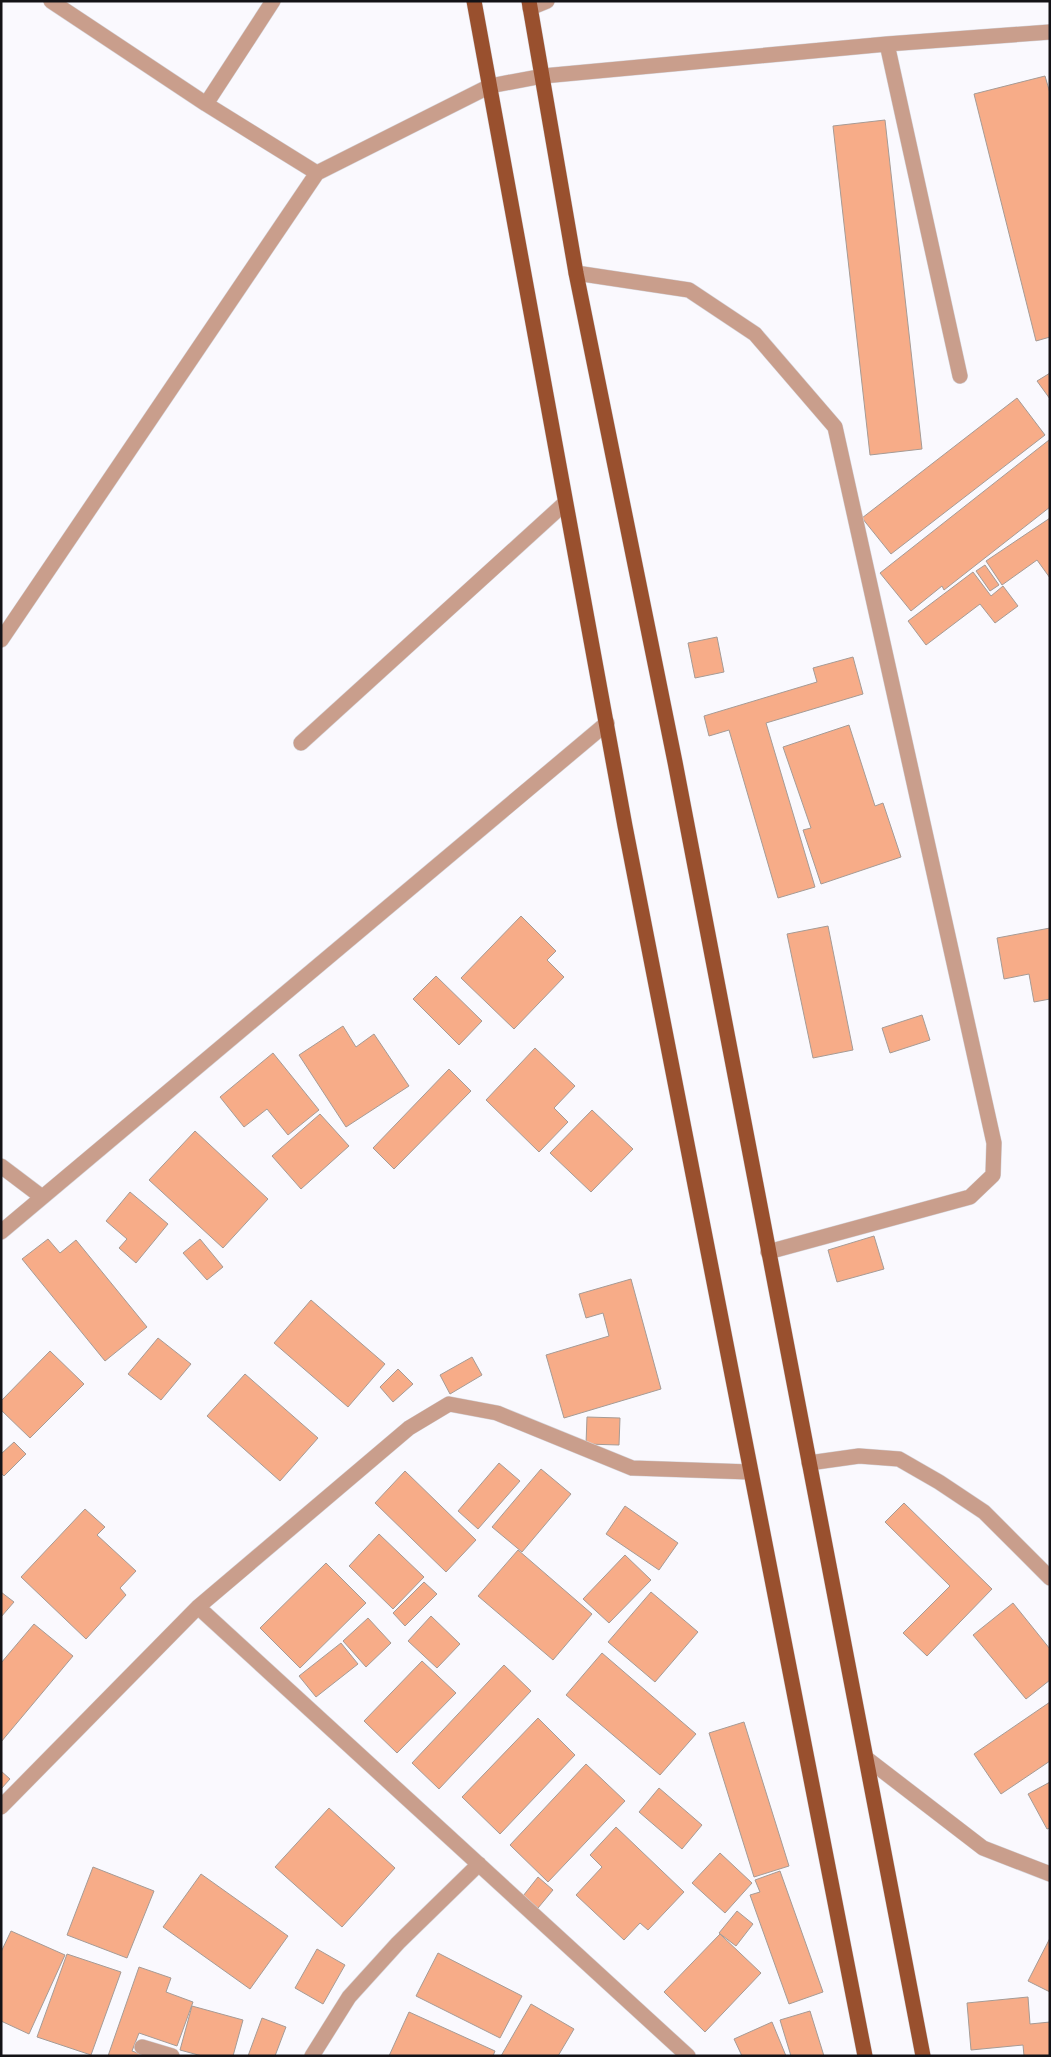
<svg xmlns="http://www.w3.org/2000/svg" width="1051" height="2057" font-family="'Source Serif 4',serif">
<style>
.building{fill:#f7ac88;stroke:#a69b95}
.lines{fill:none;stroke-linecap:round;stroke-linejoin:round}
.minor-casing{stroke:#d5d4d9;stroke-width:16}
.major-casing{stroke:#d5d4d9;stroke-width:16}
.minor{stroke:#c99e8c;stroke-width:15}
.major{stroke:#99502e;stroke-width:15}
</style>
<rect width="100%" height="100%" fill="#faf9fe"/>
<!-- building -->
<path class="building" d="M1045 76 1050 93V337L1036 341 974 94Z
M885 120 922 449 870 455 833 126Z
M1050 373V399L1037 381Z
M1017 398 1045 435 891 554 862 518Z
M1049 440 1050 507 944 590 942 586 911 611 880 573Z
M1050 518V578L1037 560 1002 585 986 561Z
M985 565 999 585 990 591 976 571Z
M973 572 991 596 1003 586 1018 606 995 623 980 604 926 645 908 621Z
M717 637 724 672 695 678 688 643Z
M853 657 863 694 766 723 815 887 778 898 729 730 709 736 704 716 817 682 813 668Z
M849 725 875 806 883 803 901 857 821 884 803 830 811 828 783 747Z
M521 916 556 951 547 960 564 977 514 1029 461 978Z
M828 926 853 1050 813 1058 787 934Z
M1050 928V999L1034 1002 1029 974 1004 979 997 938Z
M436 976 482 1021 459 1045 413 999Z
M922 1015 930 1040 890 1053 882 1028Z
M343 1026 356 1047 374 1034 409 1086 346 1127 299 1055Z
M535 1048 575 1086 554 1108 568 1122 539 1152 486 1100Z
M273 1053 319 1110 288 1135 267 1109 244 1127 220 1097Z
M449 1069 471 1091 394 1169 373 1148Z
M592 1110 633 1149 591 1192 550 1153Z
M320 1114 349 1146 301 1189 272 1156Z
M195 1131 268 1199 223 1248 149 1180Z
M130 1192 168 1224 136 1263 119 1248 127 1239 106 1221Z
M874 1236 884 1269 837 1282 828 1250Z
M48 1239 60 1253 76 1240 147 1327 105 1361 22 1259Z
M200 1239 223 1267 207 1280 183 1253Z
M631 1279 661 1389 564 1418 546 1355 609 1336 603 1313 586 1318 579 1294Z
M311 1300 385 1364 348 1407 274 1343Z
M158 1338 191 1364 161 1400 128 1374Z
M50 1351 84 1384 30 1438 1 1410V1401Z
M472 1357 482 1375 450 1394 440 1375Z
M398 1369 413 1384 393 1402 380 1387Z
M245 1374 318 1438 280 1481 207 1416Z
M587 1417 620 1418 619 1445 586 1444Z
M14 1442 26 1454 4 1476 1 1473V1454Z
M499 1463 520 1481 478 1529 458 1511Z
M541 1469 571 1494 522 1552 492 1527Z
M405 1471 476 1540 446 1572 375 1503Z
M904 1503 992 1589 927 1656 903 1633 950 1586 885 1522Z
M625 1506 678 1543 659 1570 606 1534Z
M85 1509 105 1527 97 1535 136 1571 120 1588 126 1595 86 1639 21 1577Z
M379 1534 424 1577 393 1609 349 1566Z
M518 1550 592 1614 553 1660 478 1596Z
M625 1555 651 1580 609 1623 583 1599Z
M326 1563 366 1603 300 1668 260 1628Z
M424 1582 437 1594 405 1626 393 1613Z
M1 1592 14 1602 1 1617Z
M651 1592 698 1632 655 1682 608 1642Z
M1013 1603 1050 1649V1680L1026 1699 973 1635Z
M431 1616 460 1644 437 1668 408 1641Z
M368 1618 391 1643 366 1667 343 1641Z
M34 1624 73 1656 1 1742V1663Z
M341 1643 358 1664 316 1697 299 1676Z
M602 1653 696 1734 660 1775 566 1695Z
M422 1661 456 1693 397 1753 364 1721Z
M504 1665 531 1691 439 1789 412 1763Z
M1050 1702V1761L1001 1794 974 1754Z
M538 1718 575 1755 500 1834 462 1797Z
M744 1722 789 1866 754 1877 709 1733Z
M586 1764 625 1801 548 1882 510 1845Z
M1 1771 10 1779 1 1789Z
M1050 1782V1828L1047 1829 1028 1794Z
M659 1788 702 1825 682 1849 639 1812Z
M329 1808 395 1868 342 1927 275 1867Z
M616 1827 684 1892 648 1930 640 1923 624 1940 576 1895 602 1867 590 1855Z
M720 1853 752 1883 725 1913 692 1883Z
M93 1867 154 1891 127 1958 67 1935Z
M780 1871 823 1992 789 2004 750 1895 760 1892 755 1880Z
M201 1874 288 1936 250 1989 163 1927Z
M538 1877 553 1890 538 1908 523 1896Z
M737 1911 753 1924 736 1946 719 1933Z
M11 1931 65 1955 29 2034 1 2021V1952Z
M720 1934 761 1973 705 2032 664 1992Z
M1050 1938V1992L1028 1981Z
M317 1949 345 1965 323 2004 295 1988Z
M438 1953 522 1996 500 2038 416 1996Z
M67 1954 121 1972 91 2055 37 2037Z
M139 1967 171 1978 166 1992 193 2002 177 2046 139 2033 132 2051 146 2056H108Z
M1028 1997 1030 2024 1050 2022V2056H1024L1023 2045 971 2050 967 2003Z
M531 2004 574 2029 558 2056H501Z
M192 2006 243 2020 233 2056H202L180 2050Z
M810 2011 824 2056H791L780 2020Z
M409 2012 495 2051 493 2056H389Z
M262 2018 286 2027 275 2056H248Z
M772 2022 786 2056H742L734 2039Z"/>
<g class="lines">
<defs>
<path id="minor" d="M51 1 206 104 317 173
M530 8 547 1
M887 44 960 376
M206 104 273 1
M576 273 689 290 755 334 835 427 994 1143 993 1175 970 1197 768 1252
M1 640 317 173 490 86 543 76 887 44 1050 32
M301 743 565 503
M1 1166 42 1197
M1 1232 607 723
M809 1463 859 1456 899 1459 939 1482 984 1512 1050 1578
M198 1607 688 2056
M866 1758 983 1848 1050 1874
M1 1807 198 1607 409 1428 449 1404 497 1413 632 1468 750 1472
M142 2047 172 2056
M312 2056 349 1997 398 1943 479 1864"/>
<path id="major" d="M474 1 625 826 865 2056
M529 1 576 273 675 762 923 2056"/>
</defs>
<!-- minor casing -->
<use href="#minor" class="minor-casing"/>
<!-- major casing -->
<use href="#major" class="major-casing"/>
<!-- minor -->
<use href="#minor" class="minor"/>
<!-- major -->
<use href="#major" class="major"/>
</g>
<!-- border -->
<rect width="1051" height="2057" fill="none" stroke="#141317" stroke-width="5"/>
</svg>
